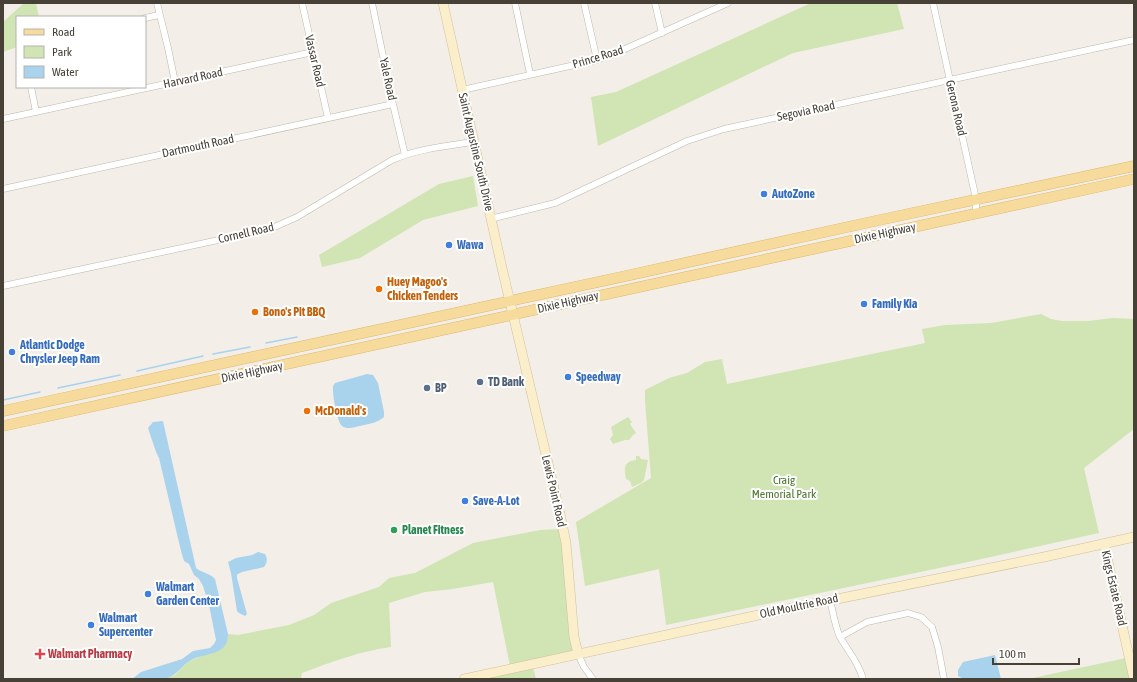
<svg xmlns="http://www.w3.org/2000/svg" width="1137" height="682" font-family="'Asap Condensed',sans-serif">
<style>
.green{fill:#d0e4b4}
.water{fill:#a9d2ec}
.lines{fill:none;stroke-linecap:round;stroke-linejoin:round}
.stream{stroke:#a9d2ec;stroke-width:1.5}
.street-casing{stroke:#beb7ab;stroke-width:7}
.secondary-casing{stroke:#d0c19a;stroke-width:10}
.primary-casing{stroke:#dcb86d;stroke-width:11}
.street{stroke:#fff;stroke-width:6}
.secondary{stroke:#fbeeca;stroke-width:9}
.primary{stroke:#f7db9d;stroke-width:10}
.shop-dot{fill:#3f7fe0;stroke:#fff;stroke-width:1.5}
.food-dot{fill:#e8710a;stroke:#fff;stroke-width:1.5}
.service-dot{fill:#5c6f8a;stroke:#fff;stroke-width:1.5}
.leisure-dot{fill:#2e9e5b;stroke:#fff;stroke-width:1.5}
.health-dot{fill:#e0444e;stroke:#fff;stroke-width:1.5}
.labels{text-anchor:middle;dominant-baseline:central;stroke-width:4;stroke-linejoin:round;paint-order:stroke}
.street-label{font-size:12px;fill:#464037;stroke:#fff}
.shop-label{font-size:12px;font-weight:bold;fill:#366cbe;stroke:#fff;text-anchor:start}
.food-label{font-size:12px;font-weight:bold;fill:#c56008;stroke:#fff;text-anchor:start}
.service-label{font-size:12px;font-weight:bold;fill:#4e5e75;stroke:#fff;text-anchor:start}
.park-label{font-size:12px;fill:#4a742e;stroke:#fff}
.leisure-label{font-size:12px;font-weight:bold;fill:#27864d;stroke:#fff;text-anchor:start}
.health-label{font-size:12px;font-weight:bold;fill:#be3a42;stroke:#fff;text-anchor:start}
</style>
<rect width="100%" height="100%" fill="#f3efe8"/>
<!-- green -->
<path class="green" d="M24 3H36L39 17H17V47L3 52V22Z
M811 3H897L904 29 793 53 598 146 591 97 616 92Z
M473 176 478 206 423 220 360 258 322 267 319 255 439 184Z
M1041 314 1051 319 1062 321H1088L1113 318 1134 319V429L1084 468 1099 533 968 562 666 625 659 569 585 586 576 522 651 478 645 401V390L669 378 687 373 705 362 722 359 727 384 925 343 922 329 945 325 991 323Z
M628 417 632 422 630 424 636 433 633 435 629 440H625L613 444 610 439 613 435 611 427Z
M636 456H639L641 459 648 460 644 480 641 483 632 487 630 481 626 479C624 468 623 462 636 460Z
M560 529 562 544 574 652 510 666 493 582 453 589 425 592 389 603 391 647C361 651 331 662 302 673L301 679H164L175 675 188 662 201 656 227 642 228 634 238 635 289 625 314 615 331 603 379 587 389 578 415 573 473 543 540 530Z
M1126 658 1131 679H1028Z
M533 667 536 679H477Z"/>
<!-- water -->
<path class="water" d="M367 374 373 375 378 383 384 412V417C377 423 369 424 360 426 355 427 347 430 342 426 337 422 332 393 333 386L335 383Z
M163 421 196 568C202 573 210 573 215 579L228 634C228 639 227 644 223 648 213 656 199 654 188 662 180 668 176 677 163 679 153 680 142 679 132 679L141 672 182 659 193 651 210 648 214 644 216 640 209 605 203 586 199 579 194 575 189 564 184 561 181 551 159 458 156 452 148 428 153 422Z
M258 552 265 554C268 559 267 563 264 567 259 569 239 571 237 575 237 576 237 577 237 578L247 614 245 616 239 613 237 611 231 573 228 562 236 558 252 555Z
M995 655 1001 679H964L958 676V670L963 662Z"/>
<g class="lines">
<!-- stream -->
<path class="stream" d="M266 343 297 337
M213 354 250 347
M137 371 203 356
M58 388 120 375
M3 400 40 392"/>
<defs>
<path id="street" d="M157 3 168 48 175 82
M302 3 328 118
M372 3 393 104 405 155
M515 3 530 74
M584 3 597 60
M655 3 662 33
M933 3 976 199V213
M145 18 159 15
M31 87 36 112
M462 90 597 60 616 53 728 3
M3 119 313 52
M3 189 393 104
M490 219 555 203 687 141 724 129 1134 40
M3 286 270 229 297 217 392 160C417 149 446 146 473 142
M830 600C833 612 835 626 840 637 848 651 859 663 863 679
M840 637 867 622 908 613 921 617 932 627 938 647 944 679
M578 654 584 667 593 679"/>
<path id="secondary" d="M443 3 502 268 560 514 566 543 574 637 578 654
M1104 544 1134 679
M464 679 763 614 1044 557 1134 537"/>
<path id="primary" d="M3 411 630 275 875 221 1134 166
M3 426 1134 179"/>
</defs>
<!-- street casing -->
<use href="#street" class="street-casing"/>
<!-- secondary casing -->
<use href="#secondary" class="secondary-casing"/>
<!-- primary casing -->
<use href="#primary" class="primary-casing"/>
<!-- street -->
<use href="#street" class="street"/>
<!-- secondary -->
<use href="#secondary" class="secondary"/>
<!-- primary -->
<use href="#primary" class="primary"/>
</g>
<!-- markers -->
<g class="shop-dot">
<circle cx="764" cy="194" r="4"/>
<circle cx="449" cy="245" r="4"/>
<circle cx="864" cy="304" r="4"/>
<circle cx="12" cy="352" r="4"/>
<circle cx="568" cy="377" r="4"/>
<circle cx="465" cy="501" r="4"/>
<circle cx="148" cy="594" r="4"/>
<circle cx="91" cy="625" r="4"/>
</g>
<g class="food-dot">
<circle cx="379" cy="289" r="4"/>
<circle cx="255" cy="312" r="4"/>
<circle cx="307" cy="411" r="4"/>
</g>
<g class="service-dot">
<circle cx="480" cy="382" r="4"/>
<circle cx="427" cy="388" r="4"/>
</g>
<circle class="leisure-dot" cx="394" cy="530" r="4"/>
<path class="health-dot" d="M38 648h4v4h4v4h-4v4h-4v-4h-4v-4h4z"/>
<g class="labels">
<!-- street labels -->
<g class="street-label">
<text transform="translate(598 57) rotate(-17)">Prince Road</text>
<text transform="translate(315 61) rotate(77)">Vassar Road</text>
<text transform="translate(193 78) rotate(-12)">Harvard Road</text>
<text transform="translate(388 79) rotate(78)">Yale Road</text>
<text transform="translate(956 108) rotate(77)">Gerona Road</text>
<text transform="translate(806 111) rotate(-12)">Segovia Road</text>
<text transform="translate(198 146) rotate(-12)">Dartmouth Road</text>
<text transform="translate(476 152) rotate(77)">Saint Augustine South Drive</text>
<text transform="translate(246 233) rotate(-13)">Cornell Road</text>
<text transform="translate(885 233) rotate(-12)">Dixie Highway</text>
<text transform="translate(568 302) rotate(-13)">Dixie Highway</text>
<text transform="translate(252 372) rotate(-12)">Dixie Highway</text>
<text transform="translate(554 491) rotate(77)">Lewis Point Road</text>
<text transform="translate(1114 588) rotate(77)">Kings Estate Road</text>
<text transform="translate(799 606) rotate(-12)">Old Moultrie Road</text>
</g>
<!-- shop labels -->
<g class="shop-label">
<text x="772" y="194">AutoZone</text>
<text x="457" y="245">Wawa</text>
<text x="872" y="304">Family Kia</text>
<text x="20" y="345">Atlantic Dodge<tspan x="20" dy="14">Chrysler Jeep Ram</tspan></text>
<text x="576" y="377">Speedway</text>
<text x="473" y="501">Save-A-Lot</text>
<text x="156" y="587">Walmart<tspan x="156" dy="14">Garden Center</tspan></text>
<text x="99" y="618">Walmart<tspan x="99" dy="14">Supercenter</tspan></text>
</g>
<!-- food labels -->
<g class="food-label">
<text x="387" y="282">Huey Magoo's<tspan x="387" dy="14">Chicken Tenders</tspan></text>
<text x="263" y="312">Bono's Pit BBQ</text>
<text x="315" y="411">McDonald's</text>
</g>
<!-- service labels -->
<g class="service-label">
<text x="488" y="382">TD Bank</text>
<text x="435" y="388">BP</text>
</g>
<!-- park labels -->
<g class="park-label">
<text x="784" y="480">Craig<tspan x="784" dy="14">Memorial Park</tspan></text>
</g>
<!-- leisure labels -->
<g class="leisure-label">
<text x="402" y="530">Planet Fitness</text>
</g>
<!-- health labels -->
<g class="health-label">
<text x="48" y="654">Walmart Pharmacy</text>
</g>
</g>
<!-- border -->
<rect width="1137" height="682" fill="none" stroke="#464037" stroke-width="8"/>
<!-- legend -->
<rect x="16" y="16" width="130" height="72" fill="#ffffff" stroke="#b5b3af"/>
<rect x="24" y="29" width="20" height="6" fill="#f7db9d" stroke="#b5b3af"/>
<text x="52" y="36" font-size="12" fill="#464037">Road</text>
<rect x="24" y="46" width="20" height="12" fill="#d0e4b4" stroke="#b5b3af"/>
<text x="52" y="56" font-size="12" fill="#464037">Park</text>
<rect x="24" y="66" width="20" height="12" fill="#a9d2ec" stroke="#b5b3af"/>
<text x="52" y="76" font-size="12" fill="#464037">Water</text>
<!-- scale -->
<path d="M993 658v6h86v-6" fill="none" stroke="#464037" stroke-width="2"/>
<text x="999" y="658" font-size="12" fill="#464037" stroke="#ffffff" stroke-width="3" paint-order="stroke">100 m</text>
</svg>
